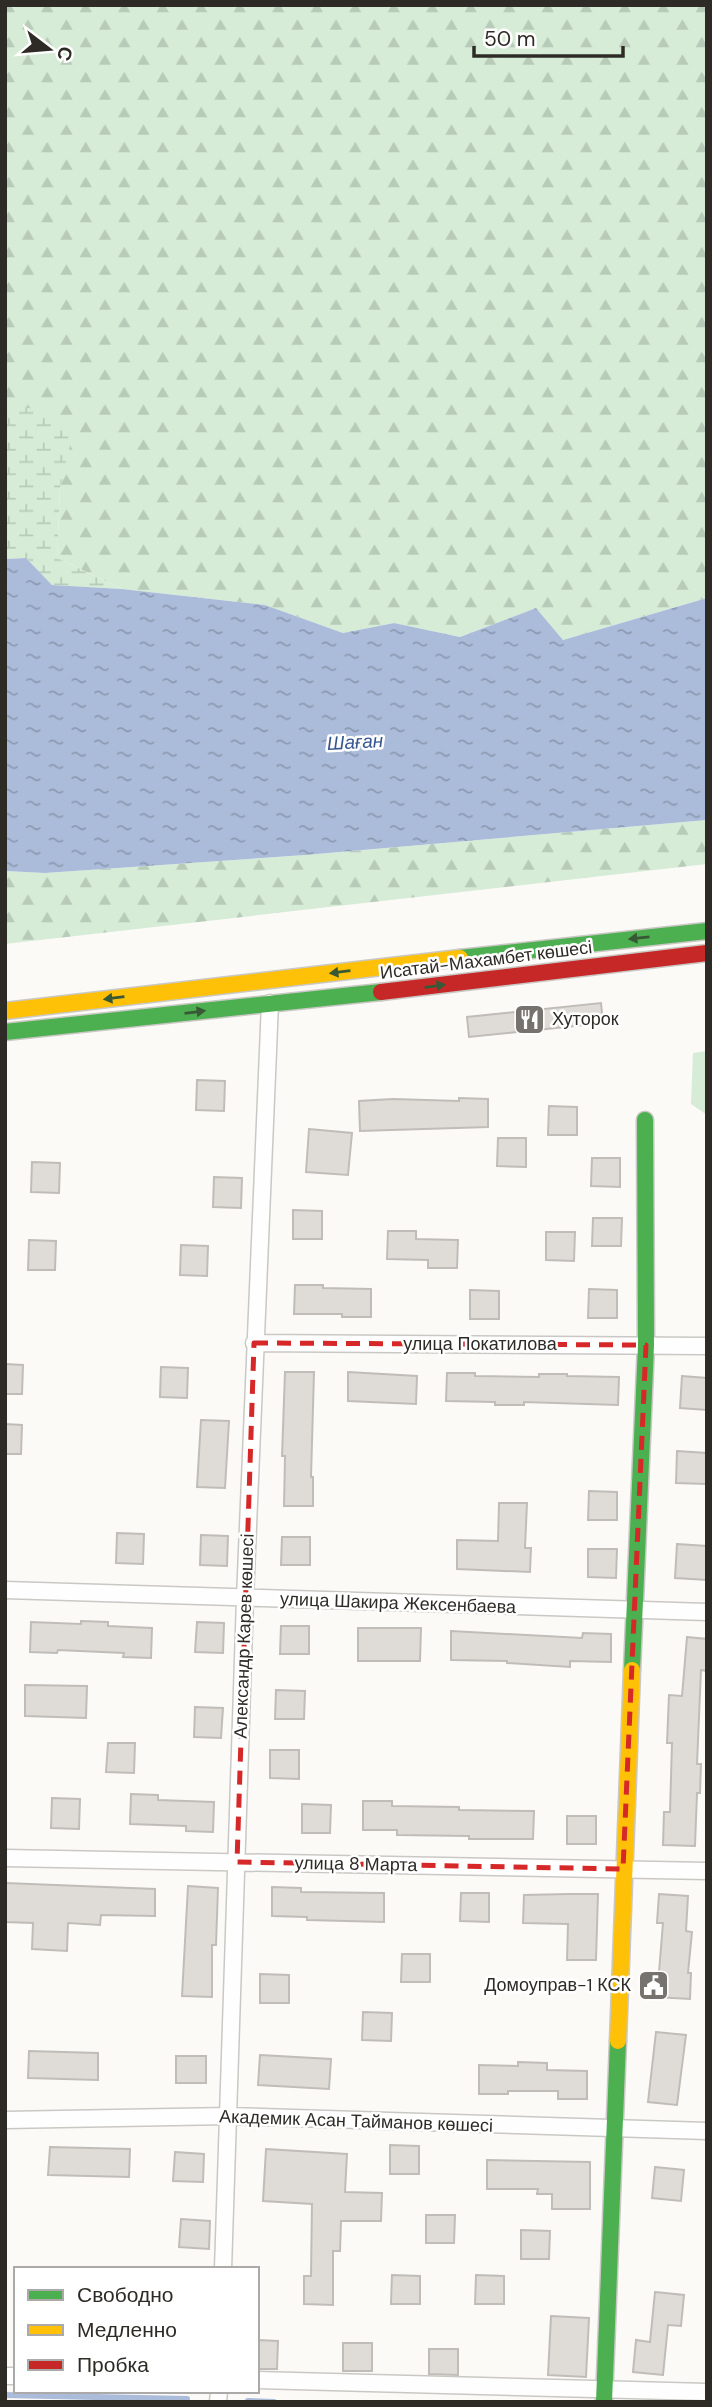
<svg xmlns="http://www.w3.org/2000/svg" width="712" height="2407" font-family="'DM Sans',sans-serif">
<style>
.forest{fill:url(#forest-firs)}
.wetland{fill:url(#wetland-marsh)}
.park{fill:#d6ecd7}
.water{fill:url(#water-ripples)}
.lines{fill:none;stroke-linecap:round;stroke-linejoin:round}
.stream{stroke:#abbcdb;stroke-width:6}
.building{fill:#dfdcd8;stroke:#c0bdb9;stroke-width:2}
.street-casing{stroke:#cac8c4;stroke-width:19}
.fast-casing{stroke:#cac8c4;stroke-width:19}
.slow-casing{stroke:#cac8c4;stroke-width:19}
.jam-casing{stroke:#cac8c4;stroke-width:19}
.street{stroke:#fffefe;stroke-width:16}
.fast{stroke:#4caf50;stroke-width:16}
.slow{stroke:#ffc107;stroke-width:16}
.jam{stroke:#c62828;stroke-width:16}
.oneway{fill:#385935}
.marked{fill:none;stroke:#d62828;stroke-width:5;stroke-dasharray:14 9;stroke-linejoin:round}
.labels{text-anchor:middle;dominant-baseline:central;stroke-width:5;stroke-linejoin:round;paint-order:stroke}
.street-label{font-size:18px;fill:#2e2b26;stroke:#fff}
.poi-label{font-size:18px;fill:#2e2b26;stroke:#fff;text-anchor:start}
.water-label{font-size:19px;font-style:italic;fill:#365690;stroke:#fff}
</style>
<defs>
<pattern id="forest-firs" width="22" height="20" patternUnits="userSpaceOnUse" patternTransform="scale(1.75)"><rect width="22" height="20" fill="#d6ecd7"/><path d="M5 1l3.5 6h-7zM16 11l3.5 6h-7z" fill="#b8cbb8"/></pattern>
<pattern id="wetland-marsh" width="20" height="14" patternUnits="userSpaceOnUse" patternTransform="scale(1.75)"><rect width="20" height="14" fill="#d6ecd7"/><path d="M1 5h8M5 5V1M11 12h8M15 12V8" fill="none" stroke="#b8cbb8"/></pattern>
<pattern id="water-ripples" width="26" height="14" patternUnits="userSpaceOnUse" patternTransform="scale(1.75)"><rect width="26" height="14" fill="#abbcdb"/><path d="M2 4q2-2 4 0t4 0M15 11q2-2 4 0t4 0" fill="none" stroke="#8c99b1"/></pattern>
</defs>
<rect width="100%" height="100%" fill="#fcfaf7"/>
<!-- forest -->
<path class="forest" d="M5 5H707V598L563 640 536 608 460 637 394 623 343 633 265 605 122 589 57 558 60 488 71 437 33 410 5 403Z
M707 820V864L5 944V871L45 873 305 855Z"/>
<!-- wetland -->
<path class="wetland" d="M5 403 33 409 72 437 60 488 57 558 122 589 52 585 26 558 5 559Z"/>
<!-- park -->
<path class="park" d="M707 1051V1115L691 1104 693 1053Z"/>
<!-- water -->
<path class="water" d="M26 558 52 585 122 589 265 605 343 633 394 623 460 637 536 608 563 640 707 598V820L305 855 45 873 5 871V559Z"/>
<g class="lines">
<!-- stream -->
<path class="stream" d="M5 2395 187 2399
M248 2401 274 2402"/>
</g>
<!-- building -->
<path class="building" d="M601 1003 603 1023 469 1037 467 1017Z
M197 1080 225 1081 224 1111 196 1110Z
M459 1098 488 1099V1127L360 1131 359 1101 393 1099 459 1101Z
M549 1106 577 1107V1135H548Z
M309 1129 352 1133 348 1175 306 1172Z
M498 1138H526V1167L497 1166Z
M592 1158H620V1187L591 1186Z
M32 1162 60 1163 59 1193 31 1192Z
M214 1177 242 1178 241 1208 213 1207Z
M293 1210 322 1211V1239H293Z
M593 1218H622L621 1246H592Z
M388 1231H416V1239L458 1240 457 1268H428V1260L387 1259Z
M546 1232H575L574 1261 546 1260Z
M29 1240 56 1241 55 1270H28Z
M181 1245 208 1246 207 1276 180 1275Z
M295 1285H323V1288L371 1289V1317H342V1314H294Z
M589 1289 617 1290V1318H588Z
M470 1290 499 1291V1319H470Z
M5 1364 23 1365 22 1394H5Z
M161 1367 188 1368 187 1398 160 1397Z
M285 1372H314L311 1477H313V1506H284L285 1456H282Z
M348 1372 417 1376 416 1404 348 1401Z
M447 1373H475V1376L539 1377V1374H567V1376L619 1377 618 1405 524 1402V1405H495V1402L446 1401Z
M682 1376 707 1378V1410L680 1408Z
M201 1420 229 1421 225 1488 197 1487Z
M5 1424 22 1425 21 1454H5Z
M677 1451 707 1453V1484L676 1483Z
M589 1491 617 1492V1520H588Z
M499 1503H527L525 1548H531L530 1572 457 1569V1540L498 1541Z
M117 1533 144 1534 143 1564 116 1563Z
M201 1535 228 1536 227 1566 200 1565Z
M282 1537H310V1565H281Z
M677 1544 707 1546V1580L675 1578Z
M588 1549H617L616 1578 588 1577Z
M81 1621 108 1622V1626L152 1628 151 1658 123 1657 124 1653 58 1650 57 1653 30 1652 31 1622 81 1624Z
M197 1622 224 1623 223 1653 195 1652Z
M281 1626H309V1654H280Z
M358 1628H421L420 1661H358Z
M451 1631 582 1638 583 1633 611 1634V1662L570 1661V1667L507 1663V1661L451 1660Z
M687 1637 707 1639V1671L701 1670 697 1764H701L700 1793H697L695 1846 663 1845 664 1812H670L672 1743H667L669 1695 682 1696Z
M25 1685 87 1686 86 1718 25 1716Z
M276 1690 305 1691 304 1719H275Z
M195 1707 223 1708 221 1738 194 1737Z
M108 1743H135L134 1773 106 1772Z
M270 1750H299V1779L270 1778Z
M131 1794 158 1795V1800L214 1802 213 1832 186 1831V1826L130 1824Z
M52 1798 80 1799 79 1829 51 1828Z
M363 1801H392V1806L459 1807V1810L534 1811 533 1839H469V1836L397 1835V1830H363Z
M302 1804 331 1805 330 1833H302Z
M567 1816H596V1844H567Z
M5 1883 155 1889V1916L101 1915 100 1925 68 1923 67 1951 32 1949 33 1923 5 1922Z
M188 1886 218 1888 216 1945H212V1997L182 1996Z
M272 1887 301 1888V1892L384 1893V1922L307 1920V1917L272 1916Z
M461 1893H489V1922L460 1921Z
M569 1894H598L596 1960H567L568 1924 523 1923 524 1895Z
M659 1894 688 1896 686 1931 692 1932 688 1973H691L690 1999 655 1997 656 1972H659L663 1923H657Z
M402 1954H430V1982H401Z
M260 1974 289 1975V2003H260Z
M363 2012 392 2013 391 2041 362 2040Z
M656 2032 686 2035 677 2105 648 2102Z
M29 2051 98 2053V2080L28 2078Z
M260 2055 331 2059 329 2089 258 2085Z
M176 2056H206V2083H176Z
M518 2062 547 2063V2070L587 2071V2099H558V2091H508V2094H479V2065L518 2066Z
M390 2145 419 2146V2174H390Z
M50 2147 130 2149 129 2177 48 2175Z
M266 2149 347 2154 345 2192 382 2193 381 2221H341L340 2251H333V2305L304 2304V2276H311L312 2204 263 2201Z
M175 2152 204 2154 203 2182 173 2181Z
M487 2160 590 2162V2209H552V2194H537L538 2189H487Z
M655 2167 684 2170 681 2201 652 2198Z
M426 2215H455L454 2243H426Z
M181 2219 210 2221 209 2249 179 2247Z
M521 2230 550 2231 549 2259H521Z
M392 2275 420 2276V2304H391Z
M476 2275 504 2276V2304H475Z
M655 2292 684 2295 681 2326 668 2325 663 2375 633 2372 636 2340 650 2342Z
M551 2316 589 2318 586 2377 548 2375Z
M257 2340 278 2341 277 2369H257Z
M343 2343H372V2371H343Z
M429 2349H458V2375L429 2374Z"/>
<g class="lines">
<defs>
<path id="street" d="M254 1343 707 1346
M5 1590 707 1612
M5 1858 707 1871
M5 2120 228 2116 707 2131
M223 2269 245 1598 270 1003
M5 2376H16
M257 2380 707 2392
M218 2402 219 2391"/>
<path id="fast" d="M460 958 707 931
M5 1032 381 992
M632 1670 646 1345 645 1120
M604 2402 618 2041"/>
<path id="slow" d="M5 1011 460 958
M618 2041 632 1670"/>
<path id="jam" d="M381 992 707 953"/>
</defs>
<!-- street casing -->
<use href="#street" class="street-casing"/>
<!-- fast casing -->
<use href="#fast" class="fast-casing"/>
<!-- slow casing -->
<use href="#slow" class="slow-casing"/>
<!-- jam casing -->
<use href="#jam" class="jam-casing"/>
<!-- street -->
<use href="#street" class="street"/>
<!-- fast -->
<use href="#fast" class="fast"/>
<!-- slow -->
<use href="#slow" class="slow"/>
<!-- jam -->
<use href="#jam" class="jam"/>
</g>
<!-- one-way arrows -->
<defs><path id="oneway-solid" d="M-6-.8H1V-3.2L6.5 0L1 3.2V.8H-6Z" transform="scale(1.75)"/></defs>
<g class="oneway">
<use href="#oneway-solid" transform="translate(639 938) rotate(174)"/>
<use href="#oneway-solid" transform="translate(340 972) rotate(173)"/>
<use href="#oneway-solid" transform="translate(435 986) rotate(-7)"/>
<use href="#oneway-solid" transform="translate(114 998) rotate(173)"/>
<use href="#oneway-solid" transform="translate(195 1012) rotate(-7)"/>
</g>
<!-- marked area -->
<path class="marked" d="M254 1343 646 1345 623 1869 237 1862Z"/>
<!-- icons -->
<defs>
<symbol id="restaurant-square" viewBox="-11 -11 22 22"><rect x="-9" y="-9" width="18" height="18" rx="4" fill="#76736f" stroke="#fff"/><path d="M-5-6h1v4h1v-4h1v4h1v-4h1v5L-1.5 .5V6h-2V.5L-5-1ZM5-6V6H3V1.5H1.5Q1.5-4 5-6Z" fill="#fff"/></symbol>
<symbol id="civic-square" viewBox="-11 -11 22 22"><rect x="-9" y="-9" width="18" height="18" rx="4" fill="#76736f" stroke="#fff"/><path d="M-.6-6.5H3V-4.5H.6V-3L4-1V1h2V6H-6V1h2V-1L-.6-3ZM-1.2 2.5V6h2.4V2.5Z" fill="#fff"/></symbol>
</defs>
<g fill-rule="evenodd">
<use href="#restaurant-square" x="512" y="1002" width="35" height="35"/>
<use href="#civic-square" x="636" y="1968" width="35" height="35"/>
</g>
<g class="labels">
<!-- street labels -->
<g class="street-label">
<text transform="translate(486 960) rotate(-7)">Исатай-Махамбет көшесі</text>
<text x="480" y="1344">улица Покатилова</text>
<text transform="translate(398 1603) rotate(2)">улица Шакира Жексенбаева</text>
<text transform="translate(244 1636) rotate(-88)">Александр Карев көшесі</text>
<text transform="translate(356 1864) rotate(1)">улица 8 Марта</text>
<text transform="translate(356 2121) rotate(2)">Академик Асан Тайманов көшесі</text>
</g>
<!-- poi labels -->
<g class="poi-label">
<text x="552" y="1019">Хуторок</text>
<text x="631" y="1985" text-anchor="end">Домоуправ-1 КСК</text>
</g>
<!-- water labels -->
<g class="water-label">
<text transform="translate(355 742) rotate(-3)">Шаған</text>
</g>
</g>
<!-- border -->
<rect width="712" height="2407" fill="none" stroke="#2e2b26" stroke-width="14"/>
<!-- legend -->
<rect x="14" y="2267" width="245" height="126" fill="#ffffff" stroke="#abaaa8" stroke-width="2"/>
<rect x="28" y="2290" width="35" height="10" fill="#4caf50" stroke="#abaaa8" stroke-width="2"/>
<text x="77" y="2302" font-size="21" fill="#2e2b26">Свободно</text>
<rect x="28" y="2325" width="35" height="10" fill="#ffc107" stroke="#abaaa8" stroke-width="2"/>
<text x="77" y="2337" font-size="21" fill="#2e2b26">Медленно</text>
<rect x="28" y="2360" width="35" height="10" fill="#c62828" stroke="#abaaa8" stroke-width="2"/>
<text x="77" y="2372" font-size="21" fill="#2e2b26">Пробка</text>
<!-- north arrow -->
<g transform="translate(49 49) rotate(106)" stroke="#ffffff" stroke-width="5" paint-order="stroke">
<path d="M0-5L12 26L0 18L-12 26Z" fill="#2e2b26"/>
<text y="-10" font-size="19" font-weight="bold" text-anchor="middle" fill="#2e2b26">С</text>
</g>
<!-- scale -->
<path d="M474 46v10h149v-10" fill="none" stroke="#2e2b26" stroke-width="3.5"/>
<text x="484" y="46" font-size="21" fill="#2e2b26" stroke="#ffffff" stroke-width="5" paint-order="stroke">50 m</text>
</svg>
